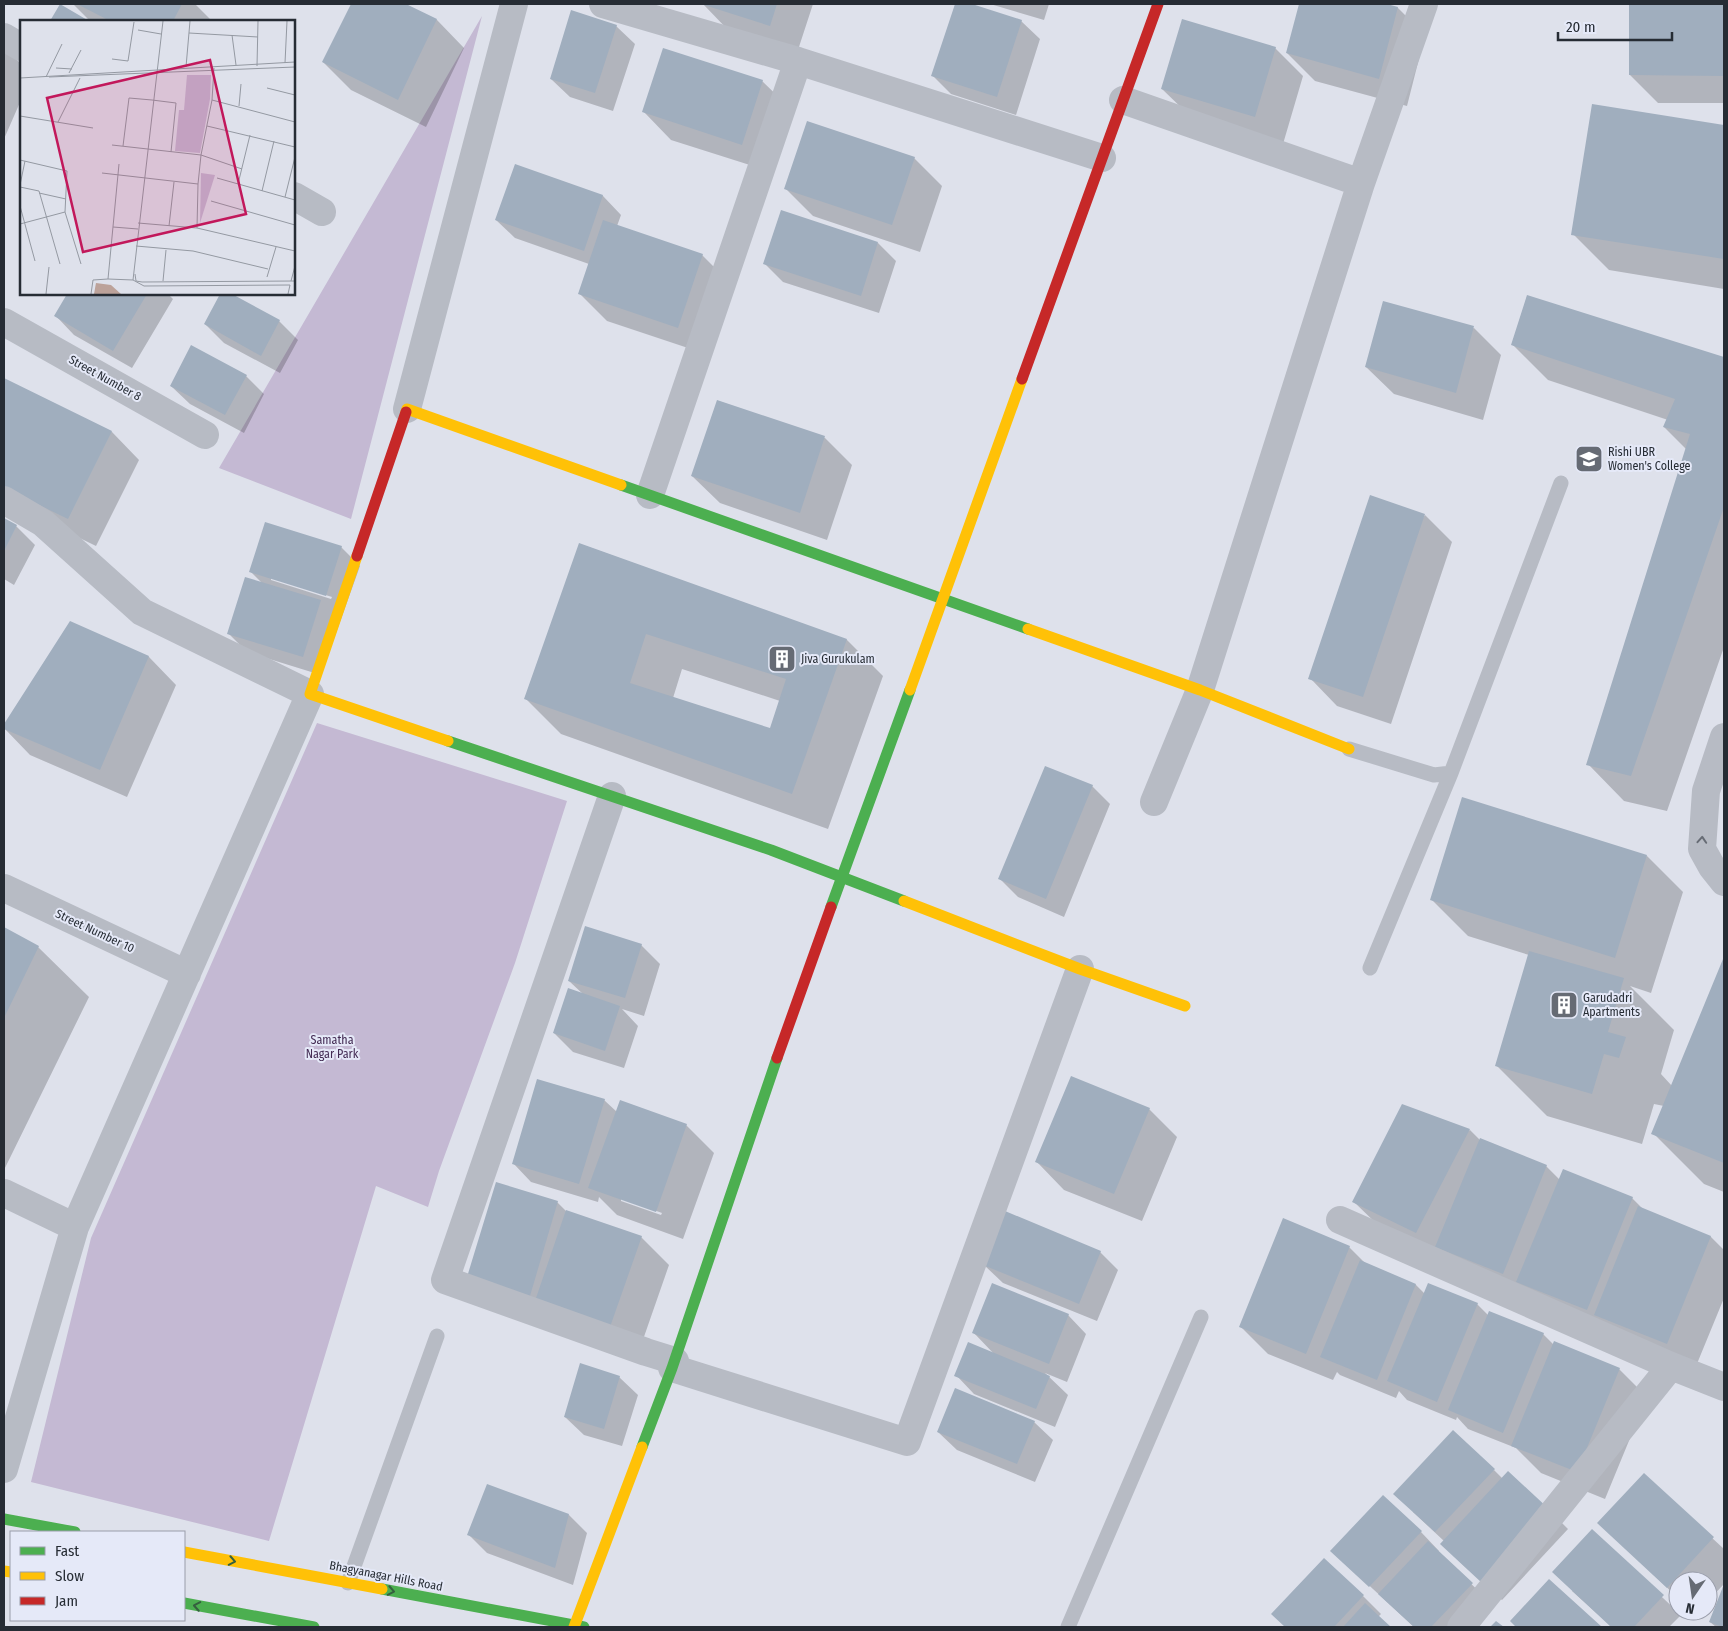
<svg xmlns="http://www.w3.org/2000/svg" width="1728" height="1631" font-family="'Fira Sans Condensed',sans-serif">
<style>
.green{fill:#c4b9d3}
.shadow{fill:#0003;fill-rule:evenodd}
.building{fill:#a0aebe;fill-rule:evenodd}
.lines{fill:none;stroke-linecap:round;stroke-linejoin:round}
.lane{stroke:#b7bbc4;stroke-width:15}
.street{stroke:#b7bbc4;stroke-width:28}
.fast{stroke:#4caf50;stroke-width:11}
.slow{stroke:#ffc107;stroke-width:11}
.jam{stroke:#c62828;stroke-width:11}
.oneway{stroke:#676c75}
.oneway2{stroke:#35603f}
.labels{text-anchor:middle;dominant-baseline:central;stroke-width:4;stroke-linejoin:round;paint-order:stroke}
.street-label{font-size:12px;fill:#262c34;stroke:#e5e9f8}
.poi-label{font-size:12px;fill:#262c34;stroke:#e5e9f8;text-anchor:start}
.park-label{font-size:12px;fill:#422a52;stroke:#e5e9f8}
.inset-road{fill:none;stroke:#9499a2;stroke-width:1}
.view{fill:#c2185b;fill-opacity:0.15;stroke:#c2185b;stroke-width:2.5}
.inset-edge{fill:none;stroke:#262c34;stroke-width:2.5}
</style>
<rect width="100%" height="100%" fill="#dee1eb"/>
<!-- green -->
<path class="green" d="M482 16 351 519 219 468Z
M317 723 567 801 515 963 439 1171 428 1207 376 1186 269 1541 31 1482 91 1238Z"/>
<!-- shadow -->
<path class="shadow" d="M73 4H195L212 21H90Z
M352 4H403L437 20 464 48 426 127 351 90 323 62Z
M703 4H813L797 53 730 32Z
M956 4H968L1021 21 1040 39 1016 115 951 94 933 76Z
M990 4H1049L1044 20Z
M1300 4H1382L1398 8 1425 35 1407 106 1315 81 1287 53Z
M1630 4H1724V103H1658L1630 75Z
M616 26 635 44 613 111 570 97 551 79Z
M4 47 21 64V100L4 139Z
M1275 48 1303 76 1283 144 1190 116 1162 89Z
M762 81 790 108 769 171 671 140 644 112Z
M1593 106 1724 126V289L1609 270 1573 234Z
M914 158 942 186 920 252 813 216 786 189Z
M515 166 603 196 621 215 617 226 702 255 730 283 706 354 607 321 579 293 589 264 515 238 496 220Z
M878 243 896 261 879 313 783 282 765 264Z
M69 294H168L173 299 132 368 74 335 56 316Z
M222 294H229L279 321 298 340 280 373 224 343 205 324Z
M1527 297 1724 358V647L1667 811 1624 801 1588 764 1687 450 1664 427 1668 420 1548 380 1512 344Z
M1474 328 1501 355 1483 420 1394 394 1366 367Z
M246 376 264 394 244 433 190 404 171 386Z
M4 379 112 432 139 460 96 546 4 501Z
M718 401 825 438 852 465 827 540 720 503 692 476Z
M1425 515 1452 542 1391 724 1337 706 1310 678Z
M4 520 16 526 35 545 14 585 4 579Z
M580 544 847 640 883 676 828 829 561 734 525 698ZM682 669 780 701 771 730 673 698Z
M341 547 360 566 321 675 247 652 229 634 263 584 251 572ZM271 578 332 597 331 599 271 580Z
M71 623 149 657 176 685 127 797 30 755 4 728V726Z
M1092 786 1110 804 1064 917 1018 897 1000 879Z
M1647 856 1683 892 1651 993 1630 986 1674 1030 1661 1074 1672 1086 1724 961V1192L1704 1184 1653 1133 1664 1106 1654 1104 1642 1144 1547 1116 1497 1066 1529 955 1468 936 1432 900Z
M4 929 38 947 89 997 4 1170Z
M641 945 660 964 644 1016 622 1009 638 1026 624 1068 573 1052 554 1033 584 995 569 981Z
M604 1100 617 1112 686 1125 714 1153 683 1239 617 1215 599 1197 598 1202 531 1182 513 1163ZM621 1198 662 1213 661 1215 621 1201Z
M1149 1109 1177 1137 1142 1221 1064 1190 1037 1162Z
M1470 1130 1481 1141 1546 1166 1560 1180 1632 1198 1644 1210 1711 1237 1724 1250V1298L1694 1371 1382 1229 1354 1202Z
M557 1202 567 1212 641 1237 669 1265 638 1354 496 1305Z
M1349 1247 1367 1265 1416 1285 1425 1294 1477 1304 1489 1316 1543 1334 1554 1345 1619 1369 1647 1397 1605 1499 1541 1473 1516 1448 1468 1429 1457 1417 1456 1420 1407 1400 1399 1391 1396 1398 1340 1375 1337 1372 1333 1380 1268 1354 1240 1326Z
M1100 1252 1118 1270 1097 1321 1003 1283 984 1265Z
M1068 1315 1086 1334 1067 1382 1045 1373 1068 1395 1055 1427 974 1394 956 1375 995 1355 973 1332Z
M619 1377 638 1395 622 1446 584 1435 565 1417Z
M1034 1422 1053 1440 1035 1482 957 1450 938 1432Z
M1494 1470 1503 1479 1550 1511 1568 1529 1502 1600 1460 1562 1444 1541 1413 1512Z
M1644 1475 1724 1549V1584L1708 1601V1581H1678V1598L1599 1523Z
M569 1515 587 1533 573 1585 487 1553 469 1535Z
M1592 1531 1681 1615 1669 1627H1612L1572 1591Z
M1421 1532 1439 1551 1438 1552 1490 1602 1467 1627H1414L1332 1551Z
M1549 1580 1600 1627H1518L1512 1621Z
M1724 1588V1627H1716L1710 1622Z
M1363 1596 1381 1614 1378 1617 1389 1627H1286L1273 1614Z"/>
<!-- building -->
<path class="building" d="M60 4 89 21H50Z
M77 4H182L173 21H110Z
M351 4H406L437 19 398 100 322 62Z
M701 4H777L770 26Z
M955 4H972L1022 20 997 97 931 76Z
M1299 4H1387L1398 7 1379 79 1286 53Z
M1629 4H1724V76L1629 75Z
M571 10 617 25 595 93 550 79Z
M1182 19 1276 47 1255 117 1161 89Z
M663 48 763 80 742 145 642 112Z
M1592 104 1724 125V259L1571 235Z
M807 121 915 157 892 225 784 189Z
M515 164 603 195 584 251 495 220Z
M781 210 878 242 861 296 763 264Z
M603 220 703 254 678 328 578 294Z
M67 294H147L113 351 54 316Z
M220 294H232L280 320 261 356 204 324Z
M1527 295 1724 357V507L1631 776 1586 765 1690 434 1663 427 1675 399 1511 345Z
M1383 301 1474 326 1456 393 1365 367Z
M191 345 247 375 225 415 170 386Z
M4 378 112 431 68 519 4 488Z
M717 400 825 436 800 513 691 476Z
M1370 495 1425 514 1363 697 1308 679Z
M4 518 17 525 4 551Z
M265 522 342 546 326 596 249 572Z
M579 543 847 639 792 794 524 699ZM646 634 786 679 770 728 630 683Z
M245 577 321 600 303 657 227 634Z
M70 621 149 656 100 770 4 729V724Z
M1045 766 1093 785 1046 899 998 879Z
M1462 797 1647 855 1615 958 1430 900Z
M585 926 642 944 625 998 568 981Z
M4 927 39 946 4 1018Z
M1529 951 1624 978 1608 1032 1626 1037 1619 1058 1604 1054 1592 1094 1495 1066Z
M1723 959 1724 960V1163L1651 1134Z
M568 988 620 1006 605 1051 553 1033Z
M1071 1076 1150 1108 1114 1194 1035 1162Z
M537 1079 605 1099 579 1184 512 1164Z
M620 1100 687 1124 656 1212 588 1188Z
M1402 1104 1470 1129 1416 1233 1352 1202Z
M1480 1138 1547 1165 1503 1274 1435 1247Z
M1563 1169 1633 1197 1587 1310 1516 1282Z
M496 1182 558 1201 530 1296 467 1277Z
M1638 1206 1711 1236 1667 1344 1594 1315Z
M566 1210 642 1236 610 1327 535 1301Z
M1005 1211 1101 1251 1079 1304 983 1265Z
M1283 1218 1350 1246 1306 1354 1239 1327Z
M1360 1260 1416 1284 1377 1380 1320 1357Z
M992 1283 1069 1314 1049 1364 972 1333Z
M1428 1283 1478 1303 1437 1402 1387 1381Z
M1489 1311 1544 1333 1503 1433 1448 1410Z
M1554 1341 1620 1368 1577 1472 1511 1446Z
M968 1342 1050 1376 1036 1409 954 1376Z
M580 1363 620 1376 604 1429 564 1417Z
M955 1388 1035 1421 1017 1464 937 1432Z
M1453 1430 1495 1469 1435 1532 1393 1494Z
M1508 1471 1550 1510 1482 1583 1440 1544Z
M1644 1473 1714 1537 1667 1588 1597 1523Z
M487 1484 569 1514 555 1568 467 1535Z
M1383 1495 1422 1531 1369 1587 1330 1551Z
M1592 1529 1664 1595 1634 1627H1611L1552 1572Z
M1428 1541 1473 1583 1431 1627H1414L1378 1594Z
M1324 1558 1364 1595 1334 1627H1285L1271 1614Z
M1549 1579 1602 1627H1516L1510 1621Z
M1724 1584V1627H1722L1709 1622Z
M1365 1603 1391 1627H1343Z
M1496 1621 1504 1627H1490Z"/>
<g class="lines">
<!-- lane -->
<path class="lane" d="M1349 749 1434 775 1451 773 1561 483
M1370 968 1451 773
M348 1583 437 1336
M1068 1627 1201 1317"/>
<!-- street -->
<path class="street" d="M603 4 798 61 1102 158
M4 37 21 47
M1123 100 1361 183
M294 196 322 212
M4 322 205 435
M407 409 514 4
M650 495 798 61
M4 500 43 523 142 612 310 694 75 1227
M1724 737 1706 791 1702 849 1712 867 1724 882
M612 796 445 1280 646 1352 675 1361
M1154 802 1200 690 1361 183 1424 4
M4 888 187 974
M4 1193 75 1227 4 1469
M1340 1220 1671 1366 1724 1387
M672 1368 907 1442 1080 969
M1461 1627 1671 1366"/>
<!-- fast -->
<path class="fast" d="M621 485 1028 629
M448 741 771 850 904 901
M831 907 910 690
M642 1447 672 1368 777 1058
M4 1519 75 1532
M382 1589 584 1627
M184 1603 314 1627"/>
<!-- slow -->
<path class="slow" d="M406 412 407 409 621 485
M357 556 310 694 448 741
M1028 629 1200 690 1349 749
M910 690 1022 379
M904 901 1080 969 1185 1006
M184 1552 382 1589
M4 1571 11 1572
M574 1627 642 1447"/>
<!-- jam -->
<path class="jam" d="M1022 379 1158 4
M357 556 406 412
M777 1058 831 907"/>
</g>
<!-- one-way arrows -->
<defs><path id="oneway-chevron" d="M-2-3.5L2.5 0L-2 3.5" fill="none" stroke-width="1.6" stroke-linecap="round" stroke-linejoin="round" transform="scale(1.25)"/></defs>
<use class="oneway" href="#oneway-chevron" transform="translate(1702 840) rotate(-86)"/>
<g class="oneway2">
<use href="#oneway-chevron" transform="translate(232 1561) rotate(11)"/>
<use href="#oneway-chevron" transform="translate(391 1591) rotate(11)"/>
<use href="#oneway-chevron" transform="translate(197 1606) rotate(-170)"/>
</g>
<!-- icons -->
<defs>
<symbol id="university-square" viewBox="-11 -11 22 22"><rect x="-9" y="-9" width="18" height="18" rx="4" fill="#666b74" stroke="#e5e9f8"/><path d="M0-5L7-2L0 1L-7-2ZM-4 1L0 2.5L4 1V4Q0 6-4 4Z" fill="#fff"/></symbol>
<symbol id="building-square" viewBox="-11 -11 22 22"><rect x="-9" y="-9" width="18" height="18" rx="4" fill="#666b74" stroke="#e5e9f8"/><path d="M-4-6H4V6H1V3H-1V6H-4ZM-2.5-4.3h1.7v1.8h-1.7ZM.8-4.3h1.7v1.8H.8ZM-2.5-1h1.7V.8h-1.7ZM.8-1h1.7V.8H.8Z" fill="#fff"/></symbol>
</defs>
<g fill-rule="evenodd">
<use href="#university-square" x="1573" y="443" width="32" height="32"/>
<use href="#building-square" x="766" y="643" width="32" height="32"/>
<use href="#building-square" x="1548" y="989" width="32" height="32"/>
</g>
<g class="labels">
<!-- street labels -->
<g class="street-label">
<text transform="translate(105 378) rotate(29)">Street Number 8</text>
<text transform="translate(95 931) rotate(25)">Street Number 10</text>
<text transform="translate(386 1576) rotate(11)">Bhagyanagar Hills Road</text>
</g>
<!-- poi labels -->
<g class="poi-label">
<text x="1608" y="452">Rishi UBR<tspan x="1608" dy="14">Women's College</tspan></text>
<text x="801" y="659">Jiva Gurukulam</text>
<text x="1583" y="998">Garudadri<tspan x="1583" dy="14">Apartments</tspan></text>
</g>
<!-- park labels -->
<g class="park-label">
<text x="332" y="1040">Samatha<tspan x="332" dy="14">Nagar Park</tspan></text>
</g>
</g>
<!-- overview -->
<g transform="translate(20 20)">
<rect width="275" height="275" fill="#dee1eb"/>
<path d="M167 55H191L190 79 180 133 155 131 159 90H164ZM181 153 195 155 180 203Z" fill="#c4b9d3"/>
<path d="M76 263 91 265 101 274H74Z" fill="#bca29a"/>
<path class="inset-road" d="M118 10 141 14M169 13 238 17M212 15 216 45M92 39 108 41 114 2M265 43 267 1M237 46 238 1M166 47 170 1M36 48 52 49M194 48 192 80 275 102M49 53 61 30M26 57 42 24M29 57 275 47M0 58 275 42M247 68 275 75M132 80 156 83 151 132M192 80 181 135 222 149M219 86 221 64M0 96 73 108M38 102 60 58M187 106 275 127M103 126 109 78 132 80M0 140 47 151 45 192M82 153 178 164 181 135 92 125M197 158 275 180M218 164 230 115M0 165 5 141M0 167 19 171 40 244M242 171 254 121M19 173 46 179M265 177 275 137M191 181 275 205M0 186 15 241M118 203 177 208 178 164M0 204 45 192 61 244M149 206 154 162M93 207 118 209M177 208 275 231M116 226 173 231 248 249M115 254 116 261 122 262 275 261M247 257 256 227M88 259 99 144M113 260 143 1M143 261 146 230M271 261 275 246M26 274 29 247M71 274 73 260 88 259 113 260 124 266 270 265 268 274"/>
<path class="view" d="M190 40 226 194 63 232 27 78Z"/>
<rect width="275" height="275" class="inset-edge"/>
</g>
<!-- border -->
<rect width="1728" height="1631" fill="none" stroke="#262c34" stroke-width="10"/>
<!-- legend -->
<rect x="10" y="1531" width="175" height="90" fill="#e5e9f8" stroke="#999daa"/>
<rect x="20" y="1547" width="25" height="8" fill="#4caf50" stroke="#999daa"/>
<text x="55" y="1556" font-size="15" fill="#262c34">Fast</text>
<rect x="20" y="1572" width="25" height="8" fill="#ffc107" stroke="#999daa"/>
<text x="55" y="1581" font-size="15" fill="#262c34">Slow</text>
<rect x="20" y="1597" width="25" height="8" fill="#c62828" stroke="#999daa"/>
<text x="55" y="1606" font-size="15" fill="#262c34">Jam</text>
<!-- north arrow -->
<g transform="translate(1693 1596) rotate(193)"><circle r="24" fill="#e5e9f8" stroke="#999daa"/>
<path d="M0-4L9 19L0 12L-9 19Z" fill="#666b74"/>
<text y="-8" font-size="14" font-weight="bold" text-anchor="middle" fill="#262c34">N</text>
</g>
<!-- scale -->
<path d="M1558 32v8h114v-8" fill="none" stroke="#262c34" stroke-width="2.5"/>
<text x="1566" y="32" font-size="15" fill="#262c34" stroke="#e5e9f8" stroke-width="4" paint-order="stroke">20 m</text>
</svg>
